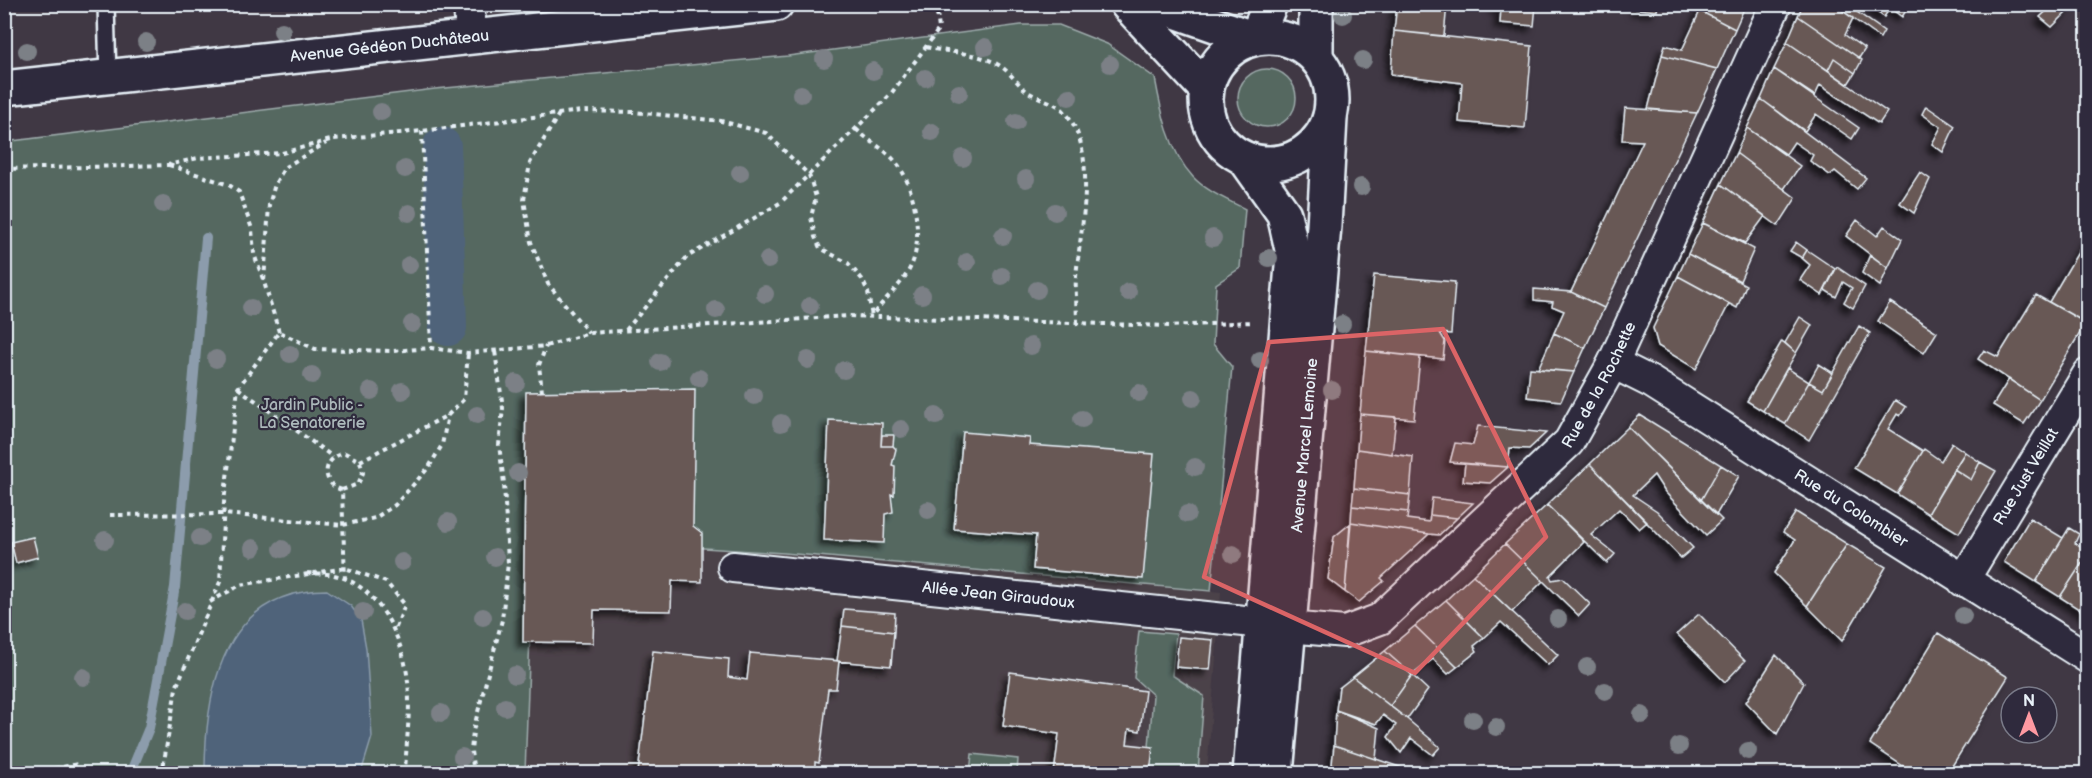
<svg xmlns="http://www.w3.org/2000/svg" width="2092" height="778" font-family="'Balsamiq Sans',sans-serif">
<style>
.built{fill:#4c4249}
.green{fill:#546861;stroke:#9eacac;stroke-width:1.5}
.water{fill:#4f647a;stroke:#8c9cac;stroke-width:1.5}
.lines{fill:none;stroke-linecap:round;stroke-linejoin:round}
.stream{stroke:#8c9cac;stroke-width:10}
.canal{stroke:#4f647a;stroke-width:38}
.building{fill:#675855;stroke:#e8f1f8;stroke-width:1.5;filter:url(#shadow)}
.lane-casing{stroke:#e8f1f8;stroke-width:20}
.street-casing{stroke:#e8f1f8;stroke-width:34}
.secondary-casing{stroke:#e8f1f8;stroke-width:38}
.path{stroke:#e8f1f8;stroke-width:4;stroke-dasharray:4.5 4.5;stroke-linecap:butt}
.lane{stroke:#2f2a3d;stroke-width:15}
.street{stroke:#2f2a3d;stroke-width:30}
.secondary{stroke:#2f2a3d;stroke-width:33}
.tree{fill:#7c8086}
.marked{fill:#db6466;fill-opacity:0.2;stroke:#db6466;stroke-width:4.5;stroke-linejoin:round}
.labels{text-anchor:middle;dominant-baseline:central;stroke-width:4.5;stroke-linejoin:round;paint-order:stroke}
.street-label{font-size:16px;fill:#e8f1f8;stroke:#2f2a3d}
.park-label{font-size:16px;fill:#adbabc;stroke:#2f2a3d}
</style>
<defs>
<filter id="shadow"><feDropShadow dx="-5.5" dy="5.5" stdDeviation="3" flood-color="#0009"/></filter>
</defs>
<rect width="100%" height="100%" fill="#403844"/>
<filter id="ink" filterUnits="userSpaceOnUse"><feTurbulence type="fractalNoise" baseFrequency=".0167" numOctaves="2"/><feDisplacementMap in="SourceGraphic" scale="12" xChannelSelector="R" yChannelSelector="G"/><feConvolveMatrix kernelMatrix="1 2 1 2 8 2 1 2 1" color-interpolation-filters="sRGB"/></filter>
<g filter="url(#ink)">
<!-- built -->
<path class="built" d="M672 546 784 553 1221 592 1207 773 525 774 530 635Z"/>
<!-- green -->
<path class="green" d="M1021 25H1059L1107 44 1155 78C1161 111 1169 151 1193 177 1206 191 1228 200 1245 209L1240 268 1216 284 1213 344 1232 367 1211 591 784 553 672 546 530 635 525 773H5L4 142 435 89 788 56Z
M1238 98a29 29 0 1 1 58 0a29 29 0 1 1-58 0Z
M1139 631 1176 634 1172 675 1204 696 1198 773H1147L1153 695 1134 678Z
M972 754 1018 759 1017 773H970Z"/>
<!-- water -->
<path class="water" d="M327 590 351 606 361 620 366 648 372 737 361 773H205C205 690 223 590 327 590Z"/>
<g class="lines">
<!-- stream -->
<path class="stream" d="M130 774 149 728 175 587 206 238"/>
<!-- canal -->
<path class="canal" d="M442 146 448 327"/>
</g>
<!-- building -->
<path class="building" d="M1397 4H1447L1444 36 1394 31Z
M1495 4 1536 5 1534 26 1500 23 1501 8H1495Z
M1637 4H1658L1657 11 1636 9Z
M1703 4H1746L1735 29 1700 11Z
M1803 4H1833L1853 18 1845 35 1865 49 1859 58 1798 16Z
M1833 4H1861L1857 12 1884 31 1880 38Z
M1865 4H1885L1890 8 1884 17Z
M1885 4H1910L1902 17Z
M2054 4H2075L2052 27 2040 17Z
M1700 11 1735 29 1717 69 1662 55 1665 45 1682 50Z
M1798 16 1862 60 1855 73 1834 58 1828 70 1787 42Z
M1394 31 1532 46 1525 128 1459 122 1462 83 1391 74Z
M1787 42 1887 112 1879 124 1820 85 1815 96 1774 69Z
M1662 55 1717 69 1697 113 1648 109Z
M1834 58 1855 73 1848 84 1828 70Z
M1774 69 1859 128 1852 139 1816 114 1805 131 1761 99Z
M1761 99 1866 178 1857 189 1835 171 1830 175 1810 161 1813 155 1794 142 1786 154 1747 128Z
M1926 106 1955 126 1943 152 1932 144 1941 127 1922 114Z
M1625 108 1697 113 1604 308 1571 292 1643 141 1622 140Z
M1747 128 1800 166 1784 189 1736 153Z
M1736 153 1796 198 1778 226 1721 184Z
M1920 172 1930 179 1914 213 1900 203Z
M1721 184 1765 216 1745 243 1703 223Z
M1857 220 1877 236 1884 226 1902 239 1888 268 1846 236Z
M1703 223 1754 249 1740 281 1688 254Z
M2087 237 2088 320 2086 323 2049 302Z
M1796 242 1807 250 1802 258 1790 251Z
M1807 250 1835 269 1822 295 1800 280 1810 265 1802 258Z
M1688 254 1746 285 1737 308 1678 276Z
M1870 255 1888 268 1880 286 1862 273Z
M1837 267 1865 286 1853 308 1844 302 1852 288 1843 282 1836 297 1825 290Z
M1374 275 1455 282 1451 334 1440 333 1445 341 1443 359 1366 351Z
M1678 276 1729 304 1696 369 1658 346 1653 328Z
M1534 289 1571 292 1604 308 1585 348 1554 333 1564 311 1552 306 1553 302 1534 300Z
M2036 295 2086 323 2040 400 1978 359 1984 350 1998 357Z
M1890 302 1937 332 1924 353 1878 321Z
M1800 317 1812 325 1796 353 1785 343Z
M1859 326 1870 333 1809 440 1785 424 1809 382 1823 390Z
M1554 333 1585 348 1574 372 1538 369Z
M1782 341 1796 353 1763 411 1747 401Z
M1366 351 1420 357 1414 419 1360 414Z
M1819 364 1833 373 1823 390 1809 382Z
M1530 368 1574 372 1561 401 1527 397Z
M1787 368 1809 382 1785 424 1763 411Z
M2009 379 2040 400 2024 424 1993 405Z
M695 389 693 526 702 533V582L672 581 671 611 594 610 593 643 523 642 526 392Z
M1895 400 1906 407 1900 416 1897 414 1888 429 1923 451 1897 494 1854 468Z
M1360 414 1396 417 1392 454 1357 449Z
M1640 415 1721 465 1701 500 1628 427Z
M829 420 882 423 881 446H893L896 449 892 465 895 466 894 495 891 494 893 512 885 514 884 543 824 540Z
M1478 426 1546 433 1529 449 1510 448 1508 467 1450 462 1455 443 1473 445Z
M1628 427 1722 520 1706 535 1665 492 1654 475 1633 495 1657 511 1693 548 1681 558 1590 464Z
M963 432 1030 438 1029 445 1154 454 1143 579 1033 569 1036 535 954 529Z
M882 435H894L893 446H881Z
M1952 443 1965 452 1928 514 1897 494 1924 449 1941 461Z
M1357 449 1413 457 1410 495 1354 488Z
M1965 452 1980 462 1971 480 1954 469Z
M1980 462 1996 471 1959 533 1928 514 1954 469 1971 480Z
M1465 464 1508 467 1490 483 1463 481Z
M1590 464 1647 522 1639 529 1619 509 1591 535 1615 554 1607 563 1547 505Z
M1721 465 1739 476 1716 515 1701 500Z
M1354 488 1410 495 1408 512 1352 506Z
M1432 498 1473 503 1457 518 1430 515Z
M1547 505 1584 542 1550 576 1552 580 1563 578 1590 604 1579 616 1505 544Z
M1352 506 1408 512 1407 519 1429 522 1430 515 1457 518 1439 535 1429 534 1351 522Z
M1796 512 1847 544 1807 606 1774 573 1795 540 1783 532Z
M2030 518 2063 538 2036 582 2004 562Z
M1351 522 1429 534 1381 578 1384 581 1359 602 1345 592Z
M1350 524 1345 592 1328 579 1334 537Z
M2069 528 2079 534 2075 543 2088 550V554L2060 597 2036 582Z
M33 537 38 557 16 563 11 542Z
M1505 544 1543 581 1512 612 1473 575Z
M1847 544 1886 567 1842 641 1807 606Z
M2088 554V615L2060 597Z
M1473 575 1558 655 1548 665 1501 622 1484 638 1446 600Z
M1446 600 1484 638 1474 646 1477 651 1457 667 1415 626Z
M844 609 895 613 894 632 842 626Z
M1699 614 1745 661 1725 682 1677 634Z
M842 626 894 632 891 666 837 661Z
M1415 626 1457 667 1448 674 1433 659 1412 675 1385 651Z
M1938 633 2008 677 1947 774H1915L1870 744Z
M1179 637 1213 640 1210 670 1176 667Z
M653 651 729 659 728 677 747 680 750 653 839 661 836 689H828L819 763 815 762V774H627L638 773Z
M1385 651 1412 675 1390 706 1353 677Z
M1776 655 1804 683 1777 734 1746 702Z
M1010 672 1145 691 1140 731 1129 729 1127 744 1153 747 1150 774H1054L1059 734 1003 726Z
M1412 675 1428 690 1407 719 1390 706Z
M1353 677 1407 719 1440 747 1433 755 1411 738 1401 753 1388 737 1396 725 1383 715 1376 724 1336 710 1339 688Z
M1336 710 1379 728 1376 759 1334 745Z
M1334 745 1376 759 1414 772 1331 774Z"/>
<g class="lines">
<defs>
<path id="lane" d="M106 4 108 79"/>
<g id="street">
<path d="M469 4 471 38"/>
<path id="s1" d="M1613 363 1651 382 2088 658"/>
<path id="s2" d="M733 567 1263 623"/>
<path id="s3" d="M1963 581 2088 374"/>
<path id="s4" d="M1288 627 1345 632 1380 619 1569 442 1613 363 1776 4"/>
</g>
<g id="secondary">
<path d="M1127 4 1206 89"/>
<path d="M1155 4 1252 38"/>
<path d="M1316 4V55"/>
<circle cx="1269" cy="100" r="63"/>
<path d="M1256 38 1270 4"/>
<path id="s5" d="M4 88 776 4"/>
<path d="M1245 159 1284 214 1293 254 1250 774"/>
<path id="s6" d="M1276 774 1324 226 1330 118"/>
</g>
</defs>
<!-- lane casing -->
<use href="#lane" class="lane-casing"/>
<!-- street casing -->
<use href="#street" class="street-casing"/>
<!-- secondary casing -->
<use href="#secondary" class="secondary-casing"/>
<!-- path -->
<path class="path" d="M926 47C949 53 976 52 997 64 1010 71 1017 84 1028 92 1039 99 1056 102 1064 111 1100 151 1080 230 1076 277 1075 292 1077 308 1077 323
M559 114 530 163 524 200 531 242 548 284 589 333
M856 129C868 141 884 148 895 161 915 183 924 240 911 266 902 286 884 298 872 316
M422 131 431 348
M169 165 229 185 239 192 252 229 254 254 263 279
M4 169 168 165 198 158 282 153 334 139 422 131 581 111 634 112 721 121 766 133 809 175 816 197 811 217 815 237 820 248 848 263 862 279 868 292 872 317
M626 330 687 257 780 203 890 95 939 29 936 4
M279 332 264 282 269 205 275 184 285 167 326 143
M238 388 333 457
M542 392 539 365 546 346
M360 461 448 415 464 399 468 353
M342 490C320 484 322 457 345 453L360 461 363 473 358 484 342 490 345 580
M110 515 224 514 343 525 375 518 395 505 429 467 442 445 448 415
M307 573C316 574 326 573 334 575 379 585 404 640 408 682 411 711 406 744 405 774
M210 602 240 585 345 568 386 582 405 605 394 632
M28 774 78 764
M162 774 176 688 220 582 224 502 238 388 279 332 315 349 393 351 431 348 468 353 546 346 589 333 848 316 1169 326 1253 322
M474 774 471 751 473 731 502 620 508 563 504 483 499 445 503 408 495 351"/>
<!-- lane -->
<use href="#lane" class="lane"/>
<!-- street -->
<use href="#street" class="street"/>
<!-- secondary -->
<use href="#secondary" class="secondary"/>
</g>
<!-- trees -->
<g class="tree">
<circle cx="1343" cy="15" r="9"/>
<circle cx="282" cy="31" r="9"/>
<circle cx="146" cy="42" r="9"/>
<circle cx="985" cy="47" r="9"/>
<circle cx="27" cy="51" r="9"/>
<circle cx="824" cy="59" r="9"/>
<circle cx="1363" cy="60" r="9"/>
<circle cx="1110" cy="64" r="9"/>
<circle cx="873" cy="71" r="9"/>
<circle cx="925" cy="78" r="9"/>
<circle cx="959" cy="93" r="9"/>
<circle cx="801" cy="94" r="9"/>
<circle cx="1069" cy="97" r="9"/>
<circle cx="381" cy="112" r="9"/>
<circle cx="1016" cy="122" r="9"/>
<circle cx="932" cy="132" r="9"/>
<circle cx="963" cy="158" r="9"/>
<circle cx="405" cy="169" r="9"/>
<circle cx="740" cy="173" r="9"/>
<circle cx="1026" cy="179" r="9"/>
<circle cx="1361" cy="187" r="9"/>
<circle cx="163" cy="204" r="9"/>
<circle cx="1055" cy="212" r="9"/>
<circle cx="409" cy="213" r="9"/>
<circle cx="1003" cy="236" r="9"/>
<circle cx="1213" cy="238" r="9"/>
<circle cx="1269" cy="258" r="9"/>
<circle cx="768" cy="260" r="9"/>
<circle cx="967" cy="262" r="9"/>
<circle cx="409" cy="265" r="9"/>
<circle cx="1002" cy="276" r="9"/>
<circle cx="1037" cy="290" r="9"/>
<circle cx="1128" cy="292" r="9"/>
<circle cx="765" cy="294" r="9"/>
<circle cx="922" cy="295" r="9"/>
<circle cx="810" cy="306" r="9"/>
<circle cx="251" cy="308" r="9"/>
<circle cx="716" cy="310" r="9"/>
<circle cx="412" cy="324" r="9"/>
<circle cx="1342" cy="324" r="9"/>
<circle cx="1031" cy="346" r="9"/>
<circle cx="290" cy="354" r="9"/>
<circle cx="216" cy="359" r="9"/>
<circle cx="808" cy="360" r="9"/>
<circle cx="1260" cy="360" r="9"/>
<circle cx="660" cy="362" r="9"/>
<circle cx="844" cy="370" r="9"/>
<circle cx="312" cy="375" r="9"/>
<circle cx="699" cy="378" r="9"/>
<circle cx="516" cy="383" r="9"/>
<circle cx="1332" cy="390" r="9"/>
<circle cx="371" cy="391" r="9"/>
<circle cx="402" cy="391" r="9"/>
<circle cx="1139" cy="393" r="9"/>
<circle cx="754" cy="396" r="9"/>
<circle cx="1193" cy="398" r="9"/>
<circle cx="477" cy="415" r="9"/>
<circle cx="936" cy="416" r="9"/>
<circle cx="1082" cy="419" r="9"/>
<circle cx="781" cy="423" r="9"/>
<circle cx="901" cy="429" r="9"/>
<circle cx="1195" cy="467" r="9"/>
<circle cx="518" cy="473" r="9"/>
<circle cx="928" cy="510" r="9"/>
<circle cx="1187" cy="514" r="9"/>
<circle cx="448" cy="522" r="9"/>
<circle cx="200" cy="538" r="9"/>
<circle cx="105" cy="540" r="9"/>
<circle cx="253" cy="548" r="9"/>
<circle cx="282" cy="549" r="9"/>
<circle cx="1233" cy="554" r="9"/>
<circle cx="495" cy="557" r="9"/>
<circle cx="402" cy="562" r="9"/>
<circle cx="185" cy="611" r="9"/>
<circle cx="363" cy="612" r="9"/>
<circle cx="1963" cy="616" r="9"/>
<circle cx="483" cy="617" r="9"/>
<circle cx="1558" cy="619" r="9"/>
<circle cx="1587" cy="667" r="9"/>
<circle cx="515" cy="675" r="9"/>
<circle cx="83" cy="677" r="9"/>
<circle cx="1605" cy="691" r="9"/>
<circle cx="505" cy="707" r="9"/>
<circle cx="441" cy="713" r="9"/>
<circle cx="1642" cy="715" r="9"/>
<circle cx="1473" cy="720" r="9"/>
<circle cx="1496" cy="727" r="9"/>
<circle cx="1679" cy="746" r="9"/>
<circle cx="1748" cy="751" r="9"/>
<circle cx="462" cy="757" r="9"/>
</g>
</g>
<!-- marked area -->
<path class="marked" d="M1443 329 1546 537 1415 673 1204 577 1269 342Z"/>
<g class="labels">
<!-- street labels -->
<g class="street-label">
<text stroke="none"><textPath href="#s5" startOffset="388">Avenue Gédéon Duchâteau</textPath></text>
<text stroke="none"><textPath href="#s4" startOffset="418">Rue de la Rochette</textPath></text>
<text stroke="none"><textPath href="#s6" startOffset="330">Avenue Marcel Lemoine</textPath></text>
<text stroke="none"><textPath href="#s3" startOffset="122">Rue Just Veillat</textPath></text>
<text stroke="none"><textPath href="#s1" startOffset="279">Rue du Colombier</textPath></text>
<text stroke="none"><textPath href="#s2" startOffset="267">Allée Jean Giraudoux</textPath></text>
</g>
<!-- park labels -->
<g class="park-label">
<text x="312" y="405">Jardin Public -<tspan x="312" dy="18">La Senatorerie</tspan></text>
</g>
</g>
<!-- margin -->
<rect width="2092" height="778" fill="none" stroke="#2f2a3d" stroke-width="24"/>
<rect x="12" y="12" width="2068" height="754" fill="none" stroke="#e8f1f8" stroke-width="2" filter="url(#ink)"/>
<!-- north arrow -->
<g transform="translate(2029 715)"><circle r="28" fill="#2f2a3d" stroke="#797a88" stroke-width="1.5"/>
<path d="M0-4.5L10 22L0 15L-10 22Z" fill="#ff9aa2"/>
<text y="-9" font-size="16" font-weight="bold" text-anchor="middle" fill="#e8f1f8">N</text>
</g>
</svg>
